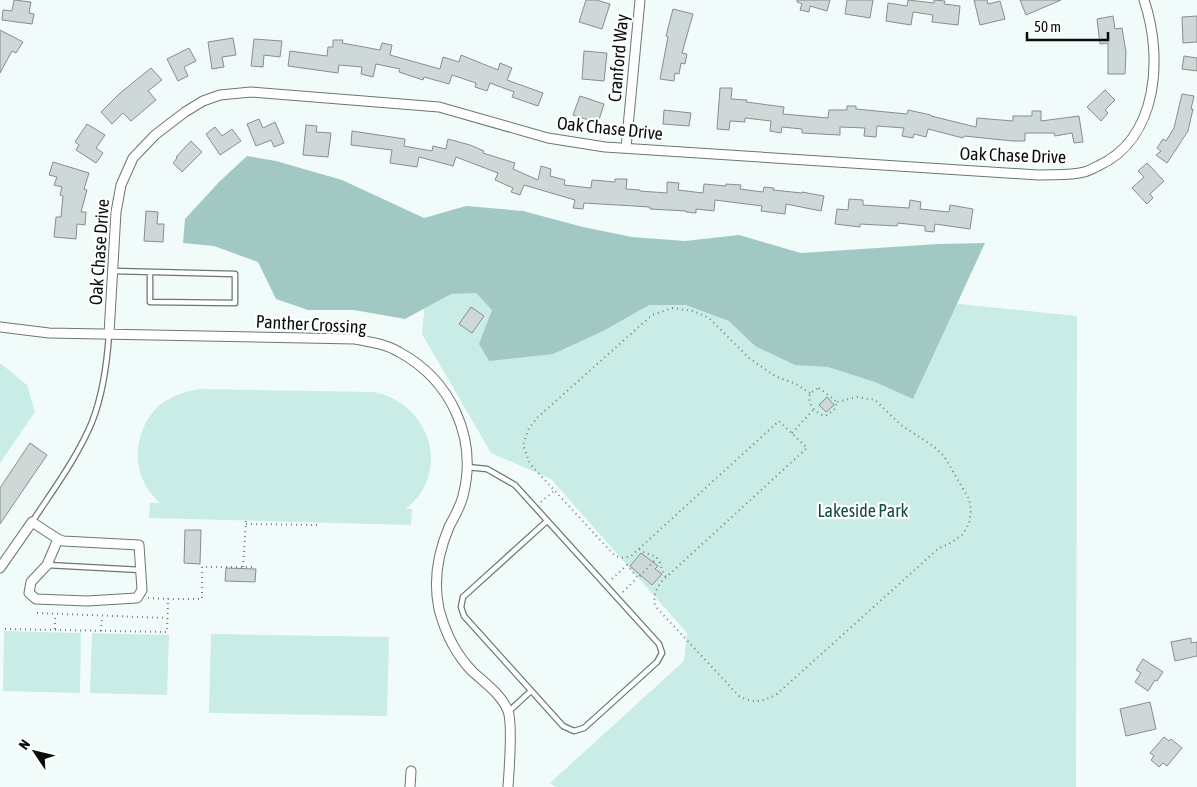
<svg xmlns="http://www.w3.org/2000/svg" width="1197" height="787" font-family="'Asap Condensed',sans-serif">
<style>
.green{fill:#caece7}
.forest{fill:#a2c8c3}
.building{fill:#ced8d6;stroke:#868f8e}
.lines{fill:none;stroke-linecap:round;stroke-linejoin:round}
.service-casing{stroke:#6c7674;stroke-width:7}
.minor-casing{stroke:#6c7674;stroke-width:11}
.path{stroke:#787f7e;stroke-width:2;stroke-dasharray:1 4;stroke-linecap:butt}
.service{stroke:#fff;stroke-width:4.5}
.minor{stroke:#fff;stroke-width:9}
.labels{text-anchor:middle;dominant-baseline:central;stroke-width:4.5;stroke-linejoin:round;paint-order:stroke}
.street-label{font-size:18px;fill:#090c0c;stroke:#fff}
.park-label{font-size:18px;fill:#134a45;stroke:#fff}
</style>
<rect width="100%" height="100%" fill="#f1fcfa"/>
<!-- green -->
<path class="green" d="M430 249 1077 316 1076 787H555L550 783 684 661 687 633 551 479 491 453 422 334Z
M0 363 27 385 35 412 0 463Z
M200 389 374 392C429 403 453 471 406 509H412L411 525 149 518 150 503H160C154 497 147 490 144 482 131 456 139 422 161 404 173 395 186 391 200 389Z
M4 631 81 633 80 693 3 691Z
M92 633 169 635 167 695 90 693Z
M211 634 389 637 387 716 209 713Z"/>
<!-- forest -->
<path class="forest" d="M247 156 276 161 342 180 424 218 466 206 523 211 583 227 632 237 685 241 739 235 801 253 938 244 985 243 913 399 875 382 828 367 795 365 755 346 729 321 686 305H649L603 331 553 354 489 361 479 344 492 310 476 293 451 294 405 319 354 310H308L276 299 258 262 214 246 183 243 185 219 219 182Z"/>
<!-- building -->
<path class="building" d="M14 0 31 2 29 13 34 14 32 24 2 20 3 10 12 11Z
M586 0H596L610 4 602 29 579 22Z
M797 0H830L827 11 810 6 809 12 800 10 802 4 797 2Z
M847 0H873L870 18 845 14Z
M908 0 934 3V0L945 1 944 4 960 6 958 25 932 22 933 15 913 12 911 25 886 21 888 3 907 6Z
M974 0H987L988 4 1000 1 1005 19 980 25Z
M1020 0H1061L1026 15Z
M673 9 693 14 682 53 687 54 685 64 681 63 679 74 675 73 674 81 660 79 668 37 666 36Z
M1113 16 1115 29 1122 28 1126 52 1125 74H1108V43L1100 44 1097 19Z
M1197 16V42L1183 43 1182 17Z
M0 30 23 42 16 53 12 51 0 73Z
M233 38 236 55 222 57 224 67 212 69 208 42Z
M254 39 282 41 280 57 264 55 263 67 251 66Z
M333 40H343L342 43 380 50 382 43 392 45 390 55 440 69 443 57 459 62 461 55 498 70 500 63 512 68 507 80 543 93 538 106 512 97 514 92 490 83 487 91 475 87 476 83 452 75 449 84 424 77 423 80 399 72 400 69 376 64 373 77 361 74 362 67 339 65 338 73 288 66 290 51 327 56 328 47H333Z
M189 48 196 61 184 67 188 76 178 81 167 59Z
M584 51 607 53 604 81 582 79Z
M1184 56 1197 58V71L1182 69Z
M151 68 162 80 148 91 156 100 131 121 123 113 112 124 101 112 119 94Z
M720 88H732L731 99 747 100 746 102 784 107 783 114 828 118 829 110H847V106H856V109L907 114 908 110 931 115V116L976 127 977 118 1013 121V116H1032V111H1041V121L1079 116 1083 142 1074 143 1072 133 1055 136 1054 133H1025V141H1013L964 136 963 138 928 129 926 137 914 134 913 138 902 136 904 128 877 126 876 137 864 136 865 128 840 127V135L802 133V129L782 127 781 133 770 131 771 121 745 118V122L730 121 729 130 717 129Z
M1105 90 1115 100 1105 110 1108 113 1101 121 1087 107Z
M1182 94 1194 96 1191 109H1193L1188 131 1167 163 1156 155 1161 151 1157 148 1163 139 1166 141 1174 128Z
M580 96 604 104 598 123 573 115Z
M664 110 691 113 689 126 663 124Z
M259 119 263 128 275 122 284 143 274 147 271 140 256 146 247 124Z
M87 124 105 135 96 148 103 153 96 163 76 150 79 145 75 142Z
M306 125 317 126 316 132 331 133 328 157 303 155Z
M215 127 222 136 232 129 241 141 220 155 206 134Z
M352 131 405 139 404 146 432 151 433 146 446 149 448 139 470 145 484 151 483 153 515 163 513 169 538 180 541 166 551 169 550 176 565 180 564 185 591 188 592 180 615 182V179H627L626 189 640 190V191L667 193V182L679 183 678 190 703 193 704 184 726 186V184L741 185 740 189 763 192 764 187 774 188 773 190 802 193V192L824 196 821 211 786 204 785 214 761 211 762 206 715 200 714 211 696 209V213L686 212V211L650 209V207L584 203 583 209 573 208 575 200 524 185 520 195 511 192 513 188 495 180 498 173 456 157 453 166 419 157 417 167 390 163 392 150 351 145Z
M191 141 202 152 182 172 173 163 177 158 176 157Z
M53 162 89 173 84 189 87 190 81 212H86L85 225 77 224 76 239 54 237 56 217H61L63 196 60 195 62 187 54 185 57 177 49 175Z
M1147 163 1164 181 1150 194 1153 198 1147 204 1132 188 1144 177 1138 171Z
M849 199 863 200V205L909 208 910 200 921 202 920 209 949 212 950 205 973 209 970 229 935 224 934 232 925 231V226L898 223 897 226 860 224V227L835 224 837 209 848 210Z
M146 211 158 212 157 224H164L163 242 144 241Z
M471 307 484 316 472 333 459 324Z
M827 397 834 405 826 412 819 405Z
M30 443 47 455 0 524V488Z
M185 530H201L200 564 184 563Z
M641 553 658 566 655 569 662 574 652 585 630 566Z
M226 568 256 569 255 582 225 581Z
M1191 638V643L1197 642V656L1175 661 1171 642Z
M1143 659 1163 672 1157 681 1155 680 1148 691 1135 682 1141 673 1136 670Z
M1150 702 1156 729 1126 736 1120 709Z
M1164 737 1169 741 1171 739 1182 748 1167 766 1163 763 1159 767 1151 760 1154 756 1150 753Z"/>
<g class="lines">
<defs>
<path id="service" d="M113 271 235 274V303L150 302V272
M467 467 487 469 515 485 659 644 662 653 657 662 584 728 574 731 563 726 464 616 461 607 463 597 547 521
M32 522C53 490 77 458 92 422 103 394 107 364 109 334
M47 565 141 570
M508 712 531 691"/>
<path id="minor" d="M626 148 640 0
M0 327 49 333 355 339C370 342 386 344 399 352 451 380 478 438 463 496 460 508 454 517 449 527 438 553 433 581 439 609 445 632 456 655 473 672 485 683 502 695 508 711 513 724 509 771 508 787
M109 334 116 212 121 185 133 158 155 135 185 112 203 101 220 95 251 92 439 107 548 138 605 147 1038 175C1051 174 1071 176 1084 172 1089 171 1093 168 1098 166 1159 138 1163 56 1144 0
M0 568 32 522 58 539 47 565 31 582 29 593 36 599 87 601 137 598 142 590 139 545 63 541 58 539
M410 787 411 771"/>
</defs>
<!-- service casing -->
<use href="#service" class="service-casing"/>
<!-- minor casing -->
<use href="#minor" class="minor-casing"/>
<!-- path -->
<path class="path" d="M819 388 837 402 834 410 825 416C815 413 807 404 810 393Z
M810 393 796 384 775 376 749 358 709 318 693 311 672 308 652 315 538 417 529 428 523 445 530 464 615 556 624 558 631 556 779 421 807 448 662 581C656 589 653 595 655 606L739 696C755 704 762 702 777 694L939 548 949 544 962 535 969 524 971 510 969 499 944 456 933 446 901 425 875 400 857 397 837 402
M792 433 814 409
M541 502 554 491
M246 524 319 525
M639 549C646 555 653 554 657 558 662 563 661 572 666 577
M243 567 246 521
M612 579 627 565 638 578 657 558
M623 592 637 578
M148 598 168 599
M37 613 167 618
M5 629 167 632 168 599H202V567H254
M55 629V614
M101 631 102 616"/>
<!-- service -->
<use href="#service" class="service"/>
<!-- minor -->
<use href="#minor" class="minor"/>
</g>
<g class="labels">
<!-- street labels -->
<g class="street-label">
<text transform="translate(618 58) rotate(-85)">Cranford Way</text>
<text transform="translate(610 128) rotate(6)">Oak Chase Drive</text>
<text transform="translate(1013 155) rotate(2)">Oak Chase Drive</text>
<text transform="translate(99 252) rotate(-86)">Oak Chase Drive</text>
<text transform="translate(311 324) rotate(3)">Panther Crossing</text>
</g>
<!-- park labels -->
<g class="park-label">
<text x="863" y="510">Lakeside Park</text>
</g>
</g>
<!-- north arrow -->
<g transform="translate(35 752) rotate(305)" stroke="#ffffff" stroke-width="4" paint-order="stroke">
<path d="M0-4L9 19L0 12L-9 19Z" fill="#090c0c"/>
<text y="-8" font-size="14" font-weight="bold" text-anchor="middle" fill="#090c0c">N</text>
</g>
<!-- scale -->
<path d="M1027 32v8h81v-8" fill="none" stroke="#090c0c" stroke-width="2.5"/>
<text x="1034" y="32" font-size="15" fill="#090c0c" stroke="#ffffff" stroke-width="4" paint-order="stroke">50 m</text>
</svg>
